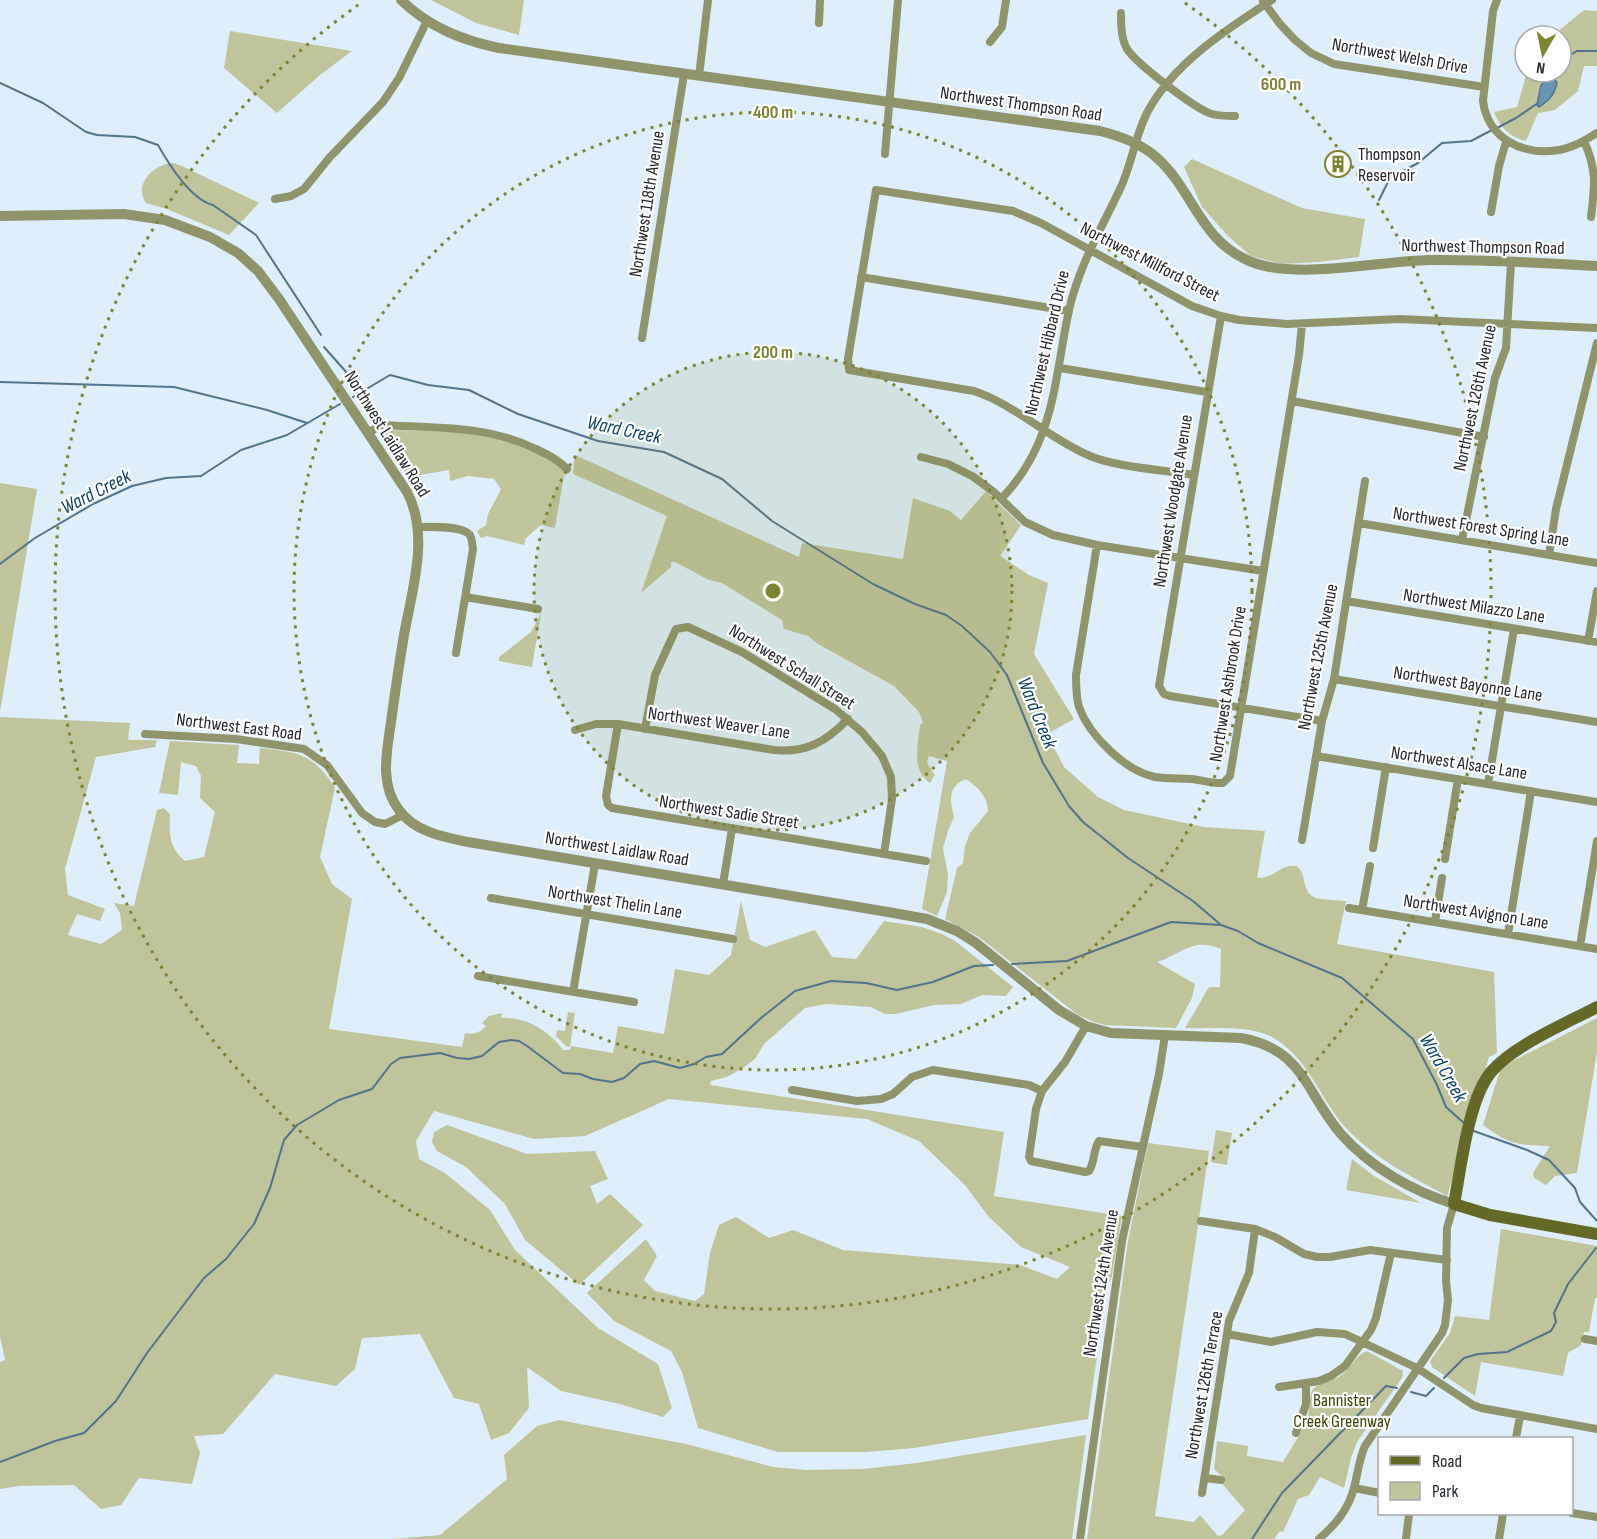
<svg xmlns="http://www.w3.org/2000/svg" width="1597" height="1539" font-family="'Sofia Sans Condensed',sans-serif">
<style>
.green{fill:#c0c49b}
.water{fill:#6793b5;stroke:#52738c;stroke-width:1.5}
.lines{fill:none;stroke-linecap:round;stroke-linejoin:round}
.stream{stroke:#52738c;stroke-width:2}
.minor{stroke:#8f946a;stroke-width:8}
.tertiary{stroke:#8f946a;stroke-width:10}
.secondary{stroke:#656928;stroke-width:12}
.ring{fill:none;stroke:#7d832e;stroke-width:3;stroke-dasharray:3 6}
.labels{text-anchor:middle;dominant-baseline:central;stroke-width:4.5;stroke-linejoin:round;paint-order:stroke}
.street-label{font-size:18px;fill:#22282d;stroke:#fff}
.poi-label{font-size:18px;fill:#22282d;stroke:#fff;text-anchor:start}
.park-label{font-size:18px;fill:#404303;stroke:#fff}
.water-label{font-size:20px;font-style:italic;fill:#104467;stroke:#fff}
.centre{fill:#7d832e;stroke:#fff;stroke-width:3}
.ring-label{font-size:18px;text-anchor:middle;font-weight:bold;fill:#7d832e;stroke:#fff;stroke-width:4.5;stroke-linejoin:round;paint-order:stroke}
</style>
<rect width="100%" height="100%" fill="#deeefb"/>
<!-- green -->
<path class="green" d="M431 0H524L519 35 476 23Z
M1584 10 1597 11V66H1584L1578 91 1555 110 1538 113 1526 141C1509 137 1500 127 1494 112L1517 107 1527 72H1561V36H1552Z
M230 31 352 51 320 75 277 113 224 68Z
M1192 159 1302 208 1365 219 1359 257 1319 262 1282 264 1251 256 1229 237 1202 207 1184 167Z
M173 163 182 166 259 203 229 235 167 209 146 203C133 184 154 164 173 163Z
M390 430 471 432 529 447 565 470 555 528 541 525 526 538 524 545 487 536 481 538 477 531 486 525 488 514 501 489 494 479 468 476 450 481 449 470 408 477 381 435Z
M575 455 799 557 802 543 903 559 913 498 950 511 961 520 986 491 1021 525 1000 556 1029 575 1048 583 1034 654 1074 719 1047 734 1064 767 1098 797 1124 810 1204 827 1265 831 1257 878C1276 878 1280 864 1296 866 1308 873 1300 892 1316 898 1324 900 1337 900 1346 901L1337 944 1494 972 1497 1053 1489 1057 1447 1196C1410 1176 1374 1158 1345 1127 1319 1097 1307 1055 1270 1036 1246 1025 1212 1029 1185 1028L1209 987H1220L1221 949C1193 937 1183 953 1157 962L1195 984 1192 998 1176 1028 1105 1025 1094 1022 1078 1015 979 937 945 919 957 868 963 863 965 846 970 833 988 811C987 795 978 788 966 779 947 786 950 801 954 817L948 831 943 848 948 875 947 892 937 916 922 909 947 761 929 756 927 763 935 775 930 783C911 770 918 745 920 725L923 722 919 712 894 686 818 644 808 636 784 629 782 620 722 583 709 580 675 562H671V567L641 593 667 516 573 474Z
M0 483 37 489 0 712Z
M541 614 532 667 499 661V657L531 632Z
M0 717 130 723 128 740H157L155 747 96 757 65 869 68 895 105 909 100 921 77 914 68 935 101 944 122 930 120 913 114 903 134 906 157 810 164 808 170 814C169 834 169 848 185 861L204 857 215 812 200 798 201 776 196 766 181 762 178 795 159 793 170 741 239 745 237 763 259 764 260 748C298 752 314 754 335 788L320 857 332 884 352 899 329 1029 462 1047 465 1033C475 1035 479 1033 486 1026L482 1023 489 1016 502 1013 501 1018C525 1016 550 1031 563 1050H570L571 1046 613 1053 618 1026 664 1034 675 969 709 975 731 955 741 901 750 940 765 947 815 930 832 957 856 959 884 921 922 927 942 934 955 941 1013 987 1006 996 982 995 961 1004 934 1005 896 1014H885L871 1007 826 1004 805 1008 764 1044 755 1059 743 1068 727 1077 711 1081 710 1085 1004 1132 994 1196 1122 1216 1112 1276 1107 1287 1088 1419 914 1448 866 1452H778L698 1428 682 1372 671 1351 614 1321 587 1293 646 1239 657 1256 644 1280 655 1291 695 1301 704 1294 710 1253 719 1225 736 1217 769 1238 793 1230 843 1250 1020 1265 1057 1279 1070 1267 1021 1247 988 1216 965 1185 919 1141 867 1119 669 1099 585 1136 534 1139 434 1111 416 1141 419 1159 445 1173 490 1210 515 1250 598 1328 658 1364 672 1408 663 1417 620 1404 561 1391 527 1367 529 1408 509 1433 491 1440 479 1404 454 1398 420 1334 362 1338 355 1369 336 1386 275 1374 223 1434 194 1436 200 1453 192 1484 139 1478 121 1505 101 1509 74 1485 19 1486 0 1489V1362L5 1360 0 1336Z
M568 1012 575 1013 570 1047 566 1046 556 1036 557 1030 565 1031Z
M1597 1018V1052L1577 1173 1555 1176 1546 1185 1534 1178 1533 1173 1550 1146C1518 1145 1510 1145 1483 1125L1501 1067Z
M447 1125 527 1154 595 1151 608 1179 590 1186 597 1204 610 1194 643 1225 579 1285 525 1240 505 1204 466 1167 437 1151 432 1142 434 1132Z
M1216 1130 1232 1133 1227 1165 1211 1162Z
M1148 1143 1209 1151 1155 1516 1194 1522 1200 1515 1218 1536 1222 1535 1245 1510 1223 1485V1477L1214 1469 1217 1441 1248 1446 1247 1456 1283 1462C1292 1447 1302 1433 1308 1416 1310 1408 1308 1394 1314 1388 1320 1383 1332 1381 1340 1376 1350 1369 1356 1355 1367 1351L1403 1371 1402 1378 1357 1442 1351 1458 1344 1488 1320 1477 1309 1495 1298 1499 1283 1532 1280 1531 1274 1539H1087L1128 1241Z
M1352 1159 1374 1176 1421 1203 1346 1190Z
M1501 1229 1597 1246V1298H1595L1589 1332H1584L1581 1345 1568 1353 1563 1376 1481 1362 1475 1396 1432 1367 1430 1361 1450 1333 1455 1316 1489 1320Z
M559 1420 686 1444 773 1467 806 1470 863 1469 917 1463 1086 1435 1072 1539H393L440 1535 507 1479 504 1455 537 1426Z"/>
<!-- water -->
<path class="water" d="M1550 75 1553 76 1557 83C1554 95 1550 100 1539 107L1537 105 1541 85Z"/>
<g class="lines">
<!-- stream -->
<path class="stream" d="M1561 60 1577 51H1597
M0 83 43 103 86 132 97 135 135 137 158 145C168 163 191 200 213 205L256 235 321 335
M1497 128 1516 118 1538 103
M1379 200 1390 178 1418 163 1442 143 1471 141 1492 130
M324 347 363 391
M0 382 174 387 267 410 307 423
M353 397 390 375 428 385 469 390 518 414 598 441 664 452 722 479 772 521 873 584 915 604 946 615 962 626 990 652 1007 675 1043 763 1069 806 1083 822 1128 858 1193 901 1221 925 1238 931 1258 943 1342 978 1413 1039 1437 1085 1446 1107 1465 1124
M0 564 35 538 93 504 132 486 166 478 201 476 241 450 287 435 340 404
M1012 964 1067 961 1171 922 1221 925
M1471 1130 1527 1150 1549 1160 1575 1188 1580 1202 1597 1221
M1444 1378 1464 1358 1478 1354 1507 1352 1551 1331 1556 1322 1554 1313 1568 1284 1596 1248
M1411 1392 1426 1396 1434 1388
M0 1462 55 1441 84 1433 116 1401 147 1353 204 1278 226 1259 254 1224 270 1188 284 1140 297 1125 339 1100 372 1089 391 1064 400 1058 440 1053 457 1058 469 1059 482 1056 499 1042 511 1040 519 1041 527 1046 563 1073 580 1074 593 1079 612 1082 624 1078 640 1064 654 1061 680 1068 694 1064 706 1057 722 1054 761 1018 795 991 831 981 866 983 897 990 933 982 974 966 993 965
M1252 1539 1282 1493 1386 1386 1397 1388"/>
<!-- minor -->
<path class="minor" d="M1497 0 1493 11 1483 101C1488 139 1523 156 1559 150 1573 148 1585 140 1597 133
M1263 1 1280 24 1295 40 1311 53 1334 64 1484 87
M1121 13C1121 25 1121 38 1127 49 1137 64 1195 109 1212 114 1219 116 1227 116 1235 116
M819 23 820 0
M990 42 1002 27 1006 0
M699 76 708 0
M1584 141C1597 170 1595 185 1591 217
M885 154 898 0
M275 199 291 196 304 189 330 157 383 102 399 78 427 21
M1491 212 1499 166 1506 142
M861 277 1069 311
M1221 316 1159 686 1164 694 1170 696 1322 721
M642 338 684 74
M1060 368 1207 392
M1292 401 1484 437
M368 433 381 425C434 428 488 425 536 449 547 454 559 460 567 469
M921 457 948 464 972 476 994 492 1025 522 1053 535 1097 545 1263 571
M1194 475C1164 470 1116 467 1090 456 1049 439 1016 405 974 391L849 370 848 359 876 190 1013 211 1041 223 1192 306 1221 316 1239 320 1287 324 1400 319 1597 328
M1001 499C1055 444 1054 380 1069 310 1079 266 1101 229 1120 189 1132 164 1135 135 1148 111 1174 63 1227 29 1272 0
M1359 523 1597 563
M417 527C429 527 462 525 470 535 472 539 472 544 473 549L456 653
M1462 540 1495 378 1506 348 1511 262
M1097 545 1076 675C1076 686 1076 697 1079 707 1089 735 1125 771 1155 777 1167 779 1180 778 1192 779 1202 780 1213 784 1223 783L1230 776 1299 355 1302 324
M1549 555 1556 509 1597 343
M465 597 538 609
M1346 601 1597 642
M1588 641 1597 591
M1334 679 1597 722
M618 724 606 796 608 805 612 808 926 861
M645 729 655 675 676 629 688 627 742 652 835 709 862 732 882 756 891 777 892 799 884 854
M575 730 596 724H618L774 750C806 753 826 742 848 719
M145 734 236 739 304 749 327 765 362 813 375 822 385 824 403 815
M1316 756 1597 802
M1488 784 1514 629
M1302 840 1322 721 1334 679 1365 481
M1373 848 1386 767
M1445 859 1458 779
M723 884 732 829
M491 898 733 939
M1349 908 1597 949
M1362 910 1370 866
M1435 922 1442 878
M1508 934 1531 791
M1580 946 1597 841
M478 976 634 1002
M573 992 595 864
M1086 1026 1065 1062 1042 1091 1036 1109 1029 1157 1031 1161 1085 1172 1089 1171C1095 1162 1093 1150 1099 1141L1143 1147
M792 1090 857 1101 881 1099 893 1094 912 1077 933 1070 1029 1085 1042 1091
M1201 1221 1255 1229 1275 1237 1304 1254 1317 1257H1330L1370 1250 1447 1260
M1227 1334 1271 1342 1317 1332 1345 1334 1417 1368 1473 1405 1481 1408 1597 1429
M1585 1339 1597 1341
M1279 1387 1319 1381 1331 1376 1345 1366 1371 1330 1376 1318 1391 1253
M1296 1433 1306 1404V1383
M1516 1438 1520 1416
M1205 1478 1221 1480
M1354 1488 1380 1493
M1202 1493 1229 1321 1249 1273 1255 1229
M1572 1513 1597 1517
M1080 1539 1122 1241 1159 1074 1165 1035
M1319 1539C1336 1524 1348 1510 1354 1488 1358 1473 1359 1459 1365 1446L1442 1333 1445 1325 1448 1300 1446 1281 1447 1228 1454 1204
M1406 1539 1409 1514
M1499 1539 1503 1514"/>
<!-- tertiary -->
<path class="tertiary" d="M401 0C429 27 461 40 499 48L1100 131C1120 136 1141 143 1157 158 1192 189 1199 237 1245 259 1289 282 1378 261 1429 260 1485 259 1541 263 1597 266
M0 216 124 214 165 220 210 237 238 253 258 271 279 299 407 492C430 535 412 590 404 635 399 664 395 693 391 722 387 751 379 784 399 810 415 832 443 837 468 842L888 912 927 919 957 931 976 943 1059 1010 1086 1026 1111 1033 1241 1038C1305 1050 1304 1091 1341 1134 1370 1167 1412 1191 1454 1204"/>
<!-- secondary -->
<path class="secondary" d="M1597 1007C1565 1024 1514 1045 1491 1072 1468 1100 1461 1168 1454 1204L1490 1215 1597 1234"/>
</g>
<!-- distance rings -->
<circle cx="773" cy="591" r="239" fill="#7d832e" fill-opacity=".12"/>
<g class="ring">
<circle cx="773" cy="591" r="239"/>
<circle cx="773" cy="591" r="479"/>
<path d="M1185 3A718 718 0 1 1 361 3"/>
</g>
<!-- icons -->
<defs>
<symbol id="building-ring" viewBox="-11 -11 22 22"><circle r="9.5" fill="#fff" stroke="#7d832e" stroke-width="1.5"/><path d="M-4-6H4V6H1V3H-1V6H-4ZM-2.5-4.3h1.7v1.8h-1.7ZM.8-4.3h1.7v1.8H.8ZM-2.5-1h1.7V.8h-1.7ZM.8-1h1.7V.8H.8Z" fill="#7d832e"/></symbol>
</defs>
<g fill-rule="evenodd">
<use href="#building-ring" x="1323" y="149" width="30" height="30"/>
</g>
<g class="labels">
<!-- street labels -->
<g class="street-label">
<text transform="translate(1400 56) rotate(10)">Northwest Welsh Drive</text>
<text transform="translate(1021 104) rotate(8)">Northwest Thompson Road</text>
<text transform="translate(647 204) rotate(-81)">Northwest 118th Avenue</text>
<text transform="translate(1483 247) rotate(1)">Northwest Thompson Road</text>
<text transform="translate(1150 262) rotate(27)">Northwest Millford Street</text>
<text transform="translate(1047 343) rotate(-77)">Northwest Hibbard Drive</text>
<text transform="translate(1475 398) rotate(-78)">Northwest 126th Avenue</text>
<text transform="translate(387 434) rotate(58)">Northwest Laidlaw Road</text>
<text transform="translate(1173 501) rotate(-81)">Northwest Woodgate Avenue</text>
<text transform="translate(1481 527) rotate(9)">Northwest Forest Spring Lane</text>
<text transform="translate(1474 606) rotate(9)">Northwest Milazzo Lane</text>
<text transform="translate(1318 657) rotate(-79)">Northwest 125th Avenue</text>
<text transform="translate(792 667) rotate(32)">Northwest Schall Street</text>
<text transform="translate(1228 684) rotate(-81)">Northwest Ashbrook Drive</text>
<text transform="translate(1468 684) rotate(9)">Northwest Bayonne Lane</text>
<text transform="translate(719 723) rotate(8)">Northwest Weaver Lane</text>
<text transform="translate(239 727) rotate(7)">Northwest East Road</text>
<text transform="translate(1459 763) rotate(9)">Northwest Alsace Lane</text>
<text transform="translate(729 812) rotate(9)">Northwest Sadie Street</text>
<text transform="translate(617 849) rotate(9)">Northwest Laidlaw Road</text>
<text transform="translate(615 902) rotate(9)">Northwest Thelin Lane</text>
<text transform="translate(1476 912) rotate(9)">Northwest Avignon Lane</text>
<text transform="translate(1101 1283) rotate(-81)">Northwest 124th Avenue</text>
<text transform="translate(1204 1385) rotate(-80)">Northwest 126th Terrace</text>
</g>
<!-- poi labels -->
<g class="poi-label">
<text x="1358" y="154">Thompson<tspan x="1358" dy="21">Reservoir</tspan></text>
</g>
<!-- park labels -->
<g class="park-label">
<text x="1342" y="1400">Bannister<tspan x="1342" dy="21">Creek Greenway</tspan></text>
</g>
<!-- water labels -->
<g class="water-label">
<text transform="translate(624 430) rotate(12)">Ward Creek</text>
<text transform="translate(96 492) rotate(-27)">Ward Creek</text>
<text transform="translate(1037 713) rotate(68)">Ward Creek</text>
<text transform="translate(1443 1068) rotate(60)">Ward Creek</text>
</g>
</g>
<circle cx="773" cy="591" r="9" class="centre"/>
<g class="ring-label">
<text x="1281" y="90">600 m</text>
<text x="773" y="118">400 m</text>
<text x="773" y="358">200 m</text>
</g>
<!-- legend -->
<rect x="1378" y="1437" width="195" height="78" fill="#ffffff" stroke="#a7a9ab" stroke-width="1.5"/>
<rect x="1390" y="1456" width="30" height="9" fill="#656928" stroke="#a7a9ab" stroke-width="1.5"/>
<text x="1432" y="1467" font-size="18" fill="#22282d">Road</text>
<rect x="1390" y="1482" width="30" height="18" fill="#c0c49b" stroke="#a7a9ab" stroke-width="1.5"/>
<text x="1432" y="1497" font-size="18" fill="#22282d">Park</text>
<!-- north arrow -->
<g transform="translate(1543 54) rotate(189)"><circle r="28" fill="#ffffff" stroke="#a7a9ab" stroke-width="1.5"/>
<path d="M0-4.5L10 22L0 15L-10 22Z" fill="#7d832e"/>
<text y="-9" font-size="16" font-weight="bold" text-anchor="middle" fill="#22282d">N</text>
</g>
</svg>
